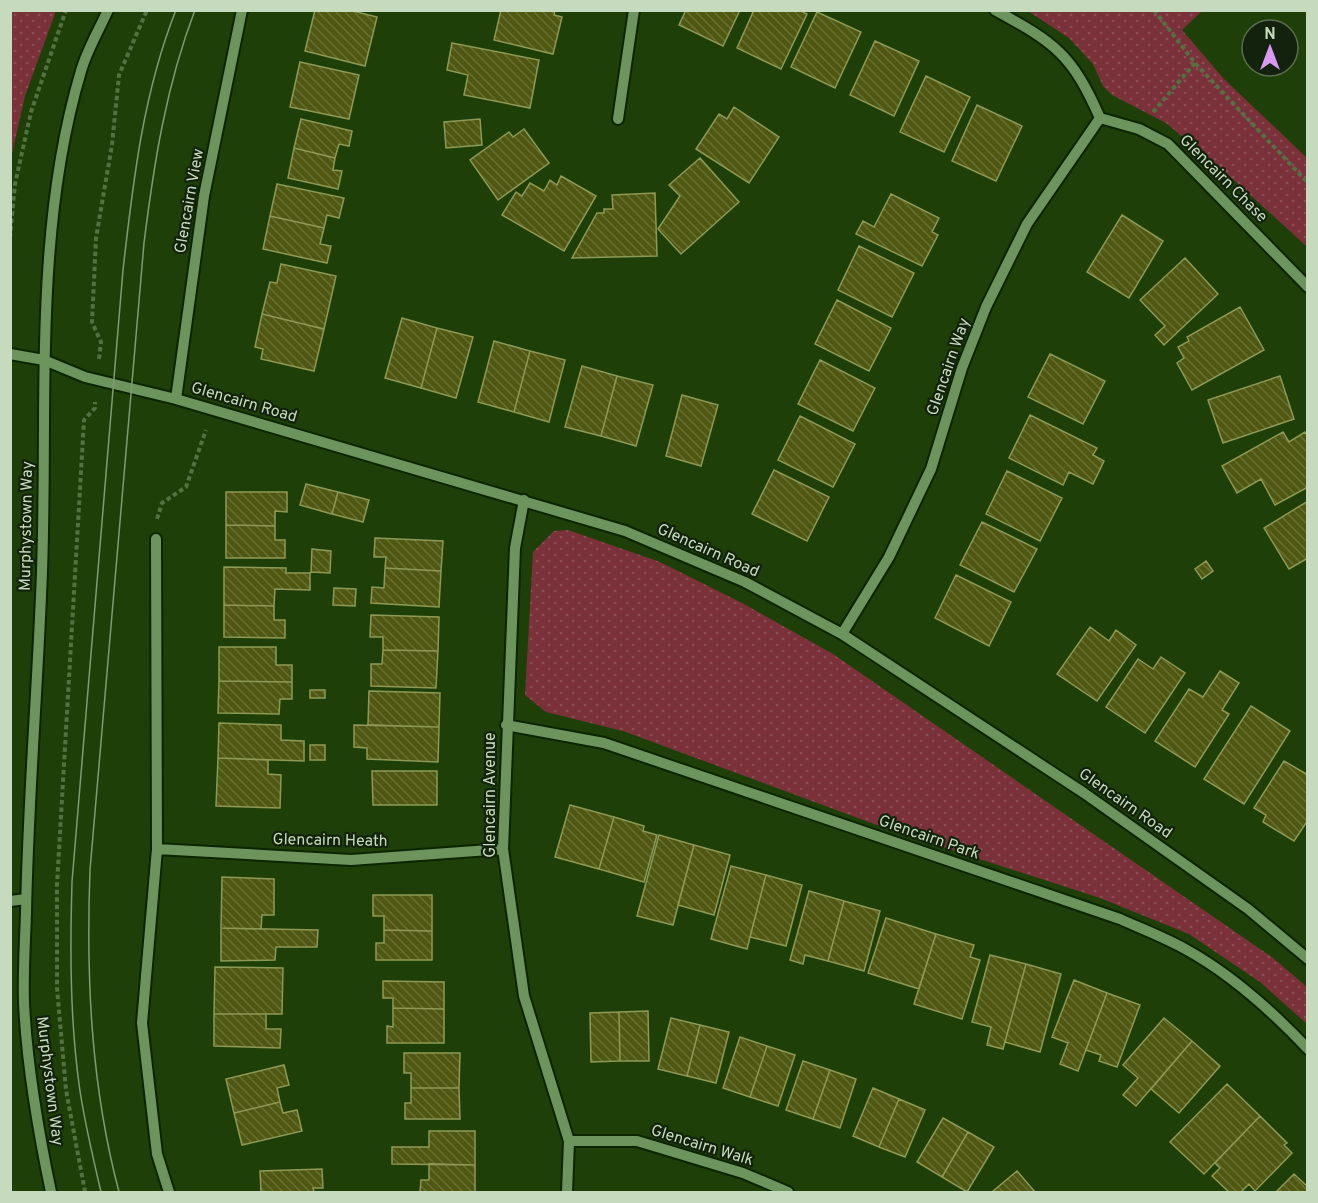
<svg xmlns="http://www.w3.org/2000/svg" width="1318" height="1203" font-family="Overpass,sans-serif">
<style>
.grass{fill:url(#grass-dots)}
.building{fill:url(#building-back-hatch);stroke:#8e9956;stroke-width:1.5}
.lines{fill:none;stroke-linecap:round;stroke-linejoin:round}
.minor-casing{stroke:#0b2500;stroke-width:14}
.path{stroke:#537141;stroke-width:4;stroke-dasharray:4.5 3;stroke-linecap:butt}
.minor{stroke:#6e945d;stroke-width:10}
.tram{stroke:#809b72;stroke-width:1.5}
.labels{text-anchor:middle;dominant-baseline:central;stroke-width:4.5;stroke-linejoin:round;paint-order:stroke}
.street-label{font-size:16px;fill:#c6dbbd;stroke:#13220c}
</style>
<defs>
<pattern id="grass-dots" width="8" height="8" patternUnits="userSpaceOnUse" patternTransform="scale(1.5)"><rect width="8" height="8" fill="#7a3139"/><path d="M2 2h.1M6 6h.1" fill="none" stroke="#8b4e54" stroke-width="1.8" stroke-linecap="round"/></pattern>
<pattern id="building-back-hatch" width="6" height="6" patternUnits="userSpaceOnUse" patternTransform="scale(1.5)"><rect width="6" height="6" fill="#4f5711"/><path d="M-1 5l2 2M0 0l6 6M5-1l2 2" fill="none" stroke="#676f32"/></pattern>
</defs>
<rect width="100%" height="100%" fill="#1e4008"/>
<!-- grass -->
<path class="grass" d="M11 10 56 11 25 96 11 158Z
M1028 11H1202L1182 30 1224 79 1307 158V247L1241 186 1166 123 1112 95 1103 86 1093 64 1069 38Z
M568 530 660 562 742 603 833 654 1273 958 1307 987V1024L1260 982 1189 934 1100 898 893 831 623 731 546 712 525 695 533 552 554 531Z"/>
<!-- building -->
<path class="building" d="M315 10H349L377 17 365 66 305 51Z
M501 10H555L554 15 562 17 553 54 494 40Z
M686 10H740L723 46 679 25Z
M754 10H799L807 14 781 69 737 48Z
M817 12 861 32 835 88 791 67Z
M875 41 919 61 894 116 850 95Z
M452 43 539 60 530 108 464 95 468 75 447 70Z
M300 62 359 75 349 119 290 107Z
M926 76 970 97 944 152 900 132Z
M977 105 1022 126 996 181 952 161Z
M734 107 779 137 749 183 696 149 719 114 727 119Z
M301 119 352 131 349 146 339 144 335 158 294 148Z
M480 119 482 145 446 148 444 122Z
M524 129 549 163 498 200 470 160 509 132 513 137Z
M294 148 335 158 333 170 342 171 338 189 288 178Z
M700 158 739 202 681 254 658 229 680 196 669 185Z
M561 176 596 196 564 251 502 215 516 192 522 196 530 183 544 191 550 180 557 185Z
M277 184 344 198 339 218 327 215 324 228 270 216Z
M655 193 657 256 572 258 597 213H604V209H613L612 195Z
M891 194 939 218 932 232 938 235 922 266 856 234 863 221 874 227Z
M1122 215 1163 241 1129 298 1087 272Z
M270 216 324 228 320 244 331 246 327 263 263 249Z
M859 246 914 273 892 317 838 290Z
M1185 258 1218 294 1164 345 1155 335 1165 326 1140 300Z
M281 264 336 276 324 329 262 314 270 282 277 283Z
M837 300 891 328 869 371 815 344Z
M1240 307 1264 350 1192 390 1177 363 1184 358 1178 347 1189 341 1187 337Z
M262 314 324 329 314 371 261 359 263 349 255 347Z
M402 318 437 328 421 388 385 378Z
M437 328 473 337 456 398 421 388Z
M494 341 530 351 514 412 478 402Z
M530 351 565 360 549 422 514 412Z
M1050 354 1105 381 1083 424 1028 397Z
M820 360 875 388 853 431 798 404Z
M582 366 617 376 601 436 565 427Z
M617 376 653 385 636 446 601 436Z
M1280 376 1294 419 1223 443 1208 400Z
M682 395 718 405 701 466 666 456Z
M1030 415 1097 448 1093 455 1104 461 1093 484 1069 472 1063 485 1009 458Z
M800 416 855 444 833 487 778 460Z
M1283 432 1289 442 1305 432 1308 436V487L1275 505 1261 479 1237 493 1222 466Z
M774 470 829 497 807 541 752 514Z
M1007 471 1062 498 1040 541 986 514Z
M306 484 338 492 332 514 300 505Z
M226 492H287V512L275 511V526L226 525Z
M338 492 369 500 363 522 332 514Z
M1308 501V558L1289 569 1264 528Z
M982 522 1037 549 1014 592 960 565Z
M226 525 275 526V540H285V558H226Z
M375 538 443 541 441 571 385 568 386 557H374Z
M312 549 331 551 330 573 311 572Z
M1206 561 1213 571 1202 579 1195 569Z
M224 567 286 568V573H310V590L275 589 274 606 224 605Z
M385 568 441 571 439 607 371 603 372 587 384 588Z
M956 575 1011 602 989 646 935 618Z
M334 588 356 589 355 606 333 605Z
M224 605 274 606V620H285V638L224 637Z
M371 615 439 617 438 651 383 650V637H370Z
M1090 627 1109 641 1116 630 1136 645 1097 701 1057 674Z
M219 647H276V665H292V682L219 681Z
M383 650 438 651 436 688 371 686V664H382Z
M1161 657 1185 673 1145 733 1106 707 1138 659 1153 669Z
M1220 671 1239 683 1222 710 1229 714 1195 767 1155 741 1189 689 1203 697Z
M219 681 292 682V699H280L279 714 218 713Z
M310 690H325V698H310Z
M369 691 440 693 439 727 368 725Z
M1251 706 1290 731 1244 804 1204 779Z
M219 723 281 725V740L304 741V761L218 758Z
M354 725 439 727 438 762 367 759V748L354 747Z
M310 745H325V760H310Z
M218 758 268 760V774L281 775 280 808 216 806Z
M1284 761 1308 775V820L1294 841 1263 822 1266 815 1254 808Z
M372 771H437V805H373Z
M570 805 614 817 599 869 555 857Z
M614 817 644 826 643 831 657 835 644 882 599 869Z
M659 835 694 845 673 925 637 916Z
M694 845 730 855 714 915 678 905Z
M731 866 766 875 747 949 711 939Z
M766 875 802 885 786 946 750 937Z
M222 877 274 879V915H262L261 929 221 928Z
M809 891 844 901 828 961 805 955 803 964 790 960Z
M373 895H432V931L384 930V916H373Z
M844 901 880 911 864 971 828 961Z
M886 918 936 934 919 989 868 973Z
M221 928 318 930 317 947H276L275 960 221 961Z
M384 930 432 931V960H376V943H384Z
M936 934 974 945 970 957 980 960 962 1019 914 1004Z
M990 955 1026 964 1003 1049 987 1045 991 1027 972 1022Z
M1026 964 1061 974 1040 1052 1005 1042Z
M215 967 283 968 282 1014H214Z
M1074 980 1107 993 1078 1071 1060 1064 1068 1043 1052 1037Z
M383 981 444 982V1009L393 1008V998H383Z
M1107 993 1140 1005 1117 1067 1099 1061 1101 1055 1086 1050Z
M393 1008 444 1009V1043H387V1026L393 1027Z
M648 1011 649 1061H620L619 1012Z
M619 1012 620 1061 591 1062 590 1013Z
M214 1014H266V1029H281L280 1048 214 1046Z
M671 1018 700 1025 687 1076 658 1069Z
M1164 1018 1192 1041 1136 1106 1123 1095 1138 1078 1123 1065Z
M700 1025 729 1032 716 1083 687 1076Z
M740 1037 767 1046 750 1097 723 1088Z
M1192 1041 1220 1066 1179 1113 1151 1089Z
M767 1046 795 1055 778 1106 750 1097Z
M404 1053H460L459 1088H411V1073H404Z
M803 1061 830 1070 813 1119 786 1110Z
M284 1065 289 1085 277 1088 280 1102 234 1113 226 1079Z
M830 1070 856 1079 840 1128 813 1119Z
M1227 1084 1260 1116 1204 1174 1170 1142Z
M411 1088H459L460 1119H405V1103H411Z
M873 1088 899 1099 879 1147 853 1136Z
M899 1099 925 1110 905 1157 879 1147Z
M280 1102 283 1113 297 1110 302 1131 242 1145 234 1113Z
M1260 1116 1287 1143 1284 1145 1292 1153 1255 1191 1249 1184 1241 1192H1229L1212 1176 1220 1168 1215 1163Z
M943 1118 968 1132 942 1177 917 1162Z
M429 1131H475V1165L392 1164V1147H429Z
M968 1132 994 1147 967 1192 942 1177Z
M429 1164 475 1165V1192H420L421 1180H429Z
M322 1169 323 1188H313L314 1192H261L260 1171Z
M1017 1171 1035 1192H992Z
M1294 1174 1308 1187V1192H1276Z"/>
<g class="lines">
<defs>
<path id="minor" d="M995 10C1055 43 1072 54 1100 118
M1100 118 1139 129 1168 144 1308 287
M618 119 634 10
M10 354 44 360 85 377 176 399 625 531 745 582 842 634 1084 793 1248 909 1308 959
M176 399 204 196 242 10
M524 500 515 548 503 849 524 996 569 1141 567 1192
M156 539 157 849 142 1023 157 1154 169 1192
M842 634 889 557 931 469 962 368 986 307 1027 224 1100 118
M506 725 604 743 1120 919C1142 929 1166 938 1187 950 1232 975 1272 1011 1308 1049
M157 849 351 860 503 849
M10 901 26 899
M569 1141H637L743 1173 788 1192
M51 1192C38 1130 27 1067 24 1003 23 973 25 943 26 913 28 799 38 685 42 571 48 405 33 232 81 71 87 50 99 30 108 10"/>
</defs>
<!-- minor casing -->
<use href="#minor" class="minor-casing"/>
<!-- path -->
<path class="path" d="M1154 10 1195 63 1308 183
M1153 112 1195 63
M10 238 15 184 31 112 66 10
M99 359 101 342 92 322 96 238 112 145 119 75 147 10
M157 519 162 503 186 487 206 430
M85 1192 66 1090 57 988V885L84 420 95 408V402"/>
<!-- minor -->
<use href="#minor" class="minor"/>
<!-- tram -->
<path class="tram" d="M101 1192C93 1157 84 1121 79 1084 70 1017 70 950 72 882L123 270C133 182 143 93 176 10
M119 1192C91 1086 86 979 90 870L144 243C154 163 166 86 195 10"/>
</g>
<g class="labels">
<!-- street labels -->
<g class="street-label">
<text transform="translate(1223 179) rotate(45)">Glencairn Chase</text>
<text transform="translate(190 201) rotate(-80)">Glencairn View</text>
<text transform="translate(949 367) rotate(-71)">Glencairn Way</text>
<text transform="translate(244 403) rotate(16)">Glencairn Road</text>
<text transform="translate(27 526) rotate(-89)">Murphystown Way</text>
<text transform="translate(708 551) rotate(24)">Glencairn Road</text>
<text transform="translate(491 795) rotate(-90)">Glencairn Avenue</text>
<text transform="translate(1125 804) rotate(35)">Glencairn Road</text>
<text transform="translate(929 838) rotate(19)">Glencairn Park</text>
<text transform="translate(330 841) rotate(1)">Glencairn Heath</text>
<text transform="translate(49 1081) rotate(83)">Murphystown Way</text>
<text transform="translate(702 1146) rotate(17)">Glencairn Walk</text>
</g>
</g>
<!-- border -->
<rect width="1318" height="1203" fill="none" stroke="#c6dbbd" stroke-width="24"/>
<!-- north arrow -->
<g transform="translate(1270 48)"><circle r="28" fill="#13220c" stroke="#5b6c53" stroke-width="1.5"/>
<path d="M0-4.5L10 22L0 15L-10 22Z" fill="#db99f5"/>
<text y="-9" font-size="16" font-weight="bold" text-anchor="middle" fill="#c6dbbd">N</text>
</g>
</svg>
